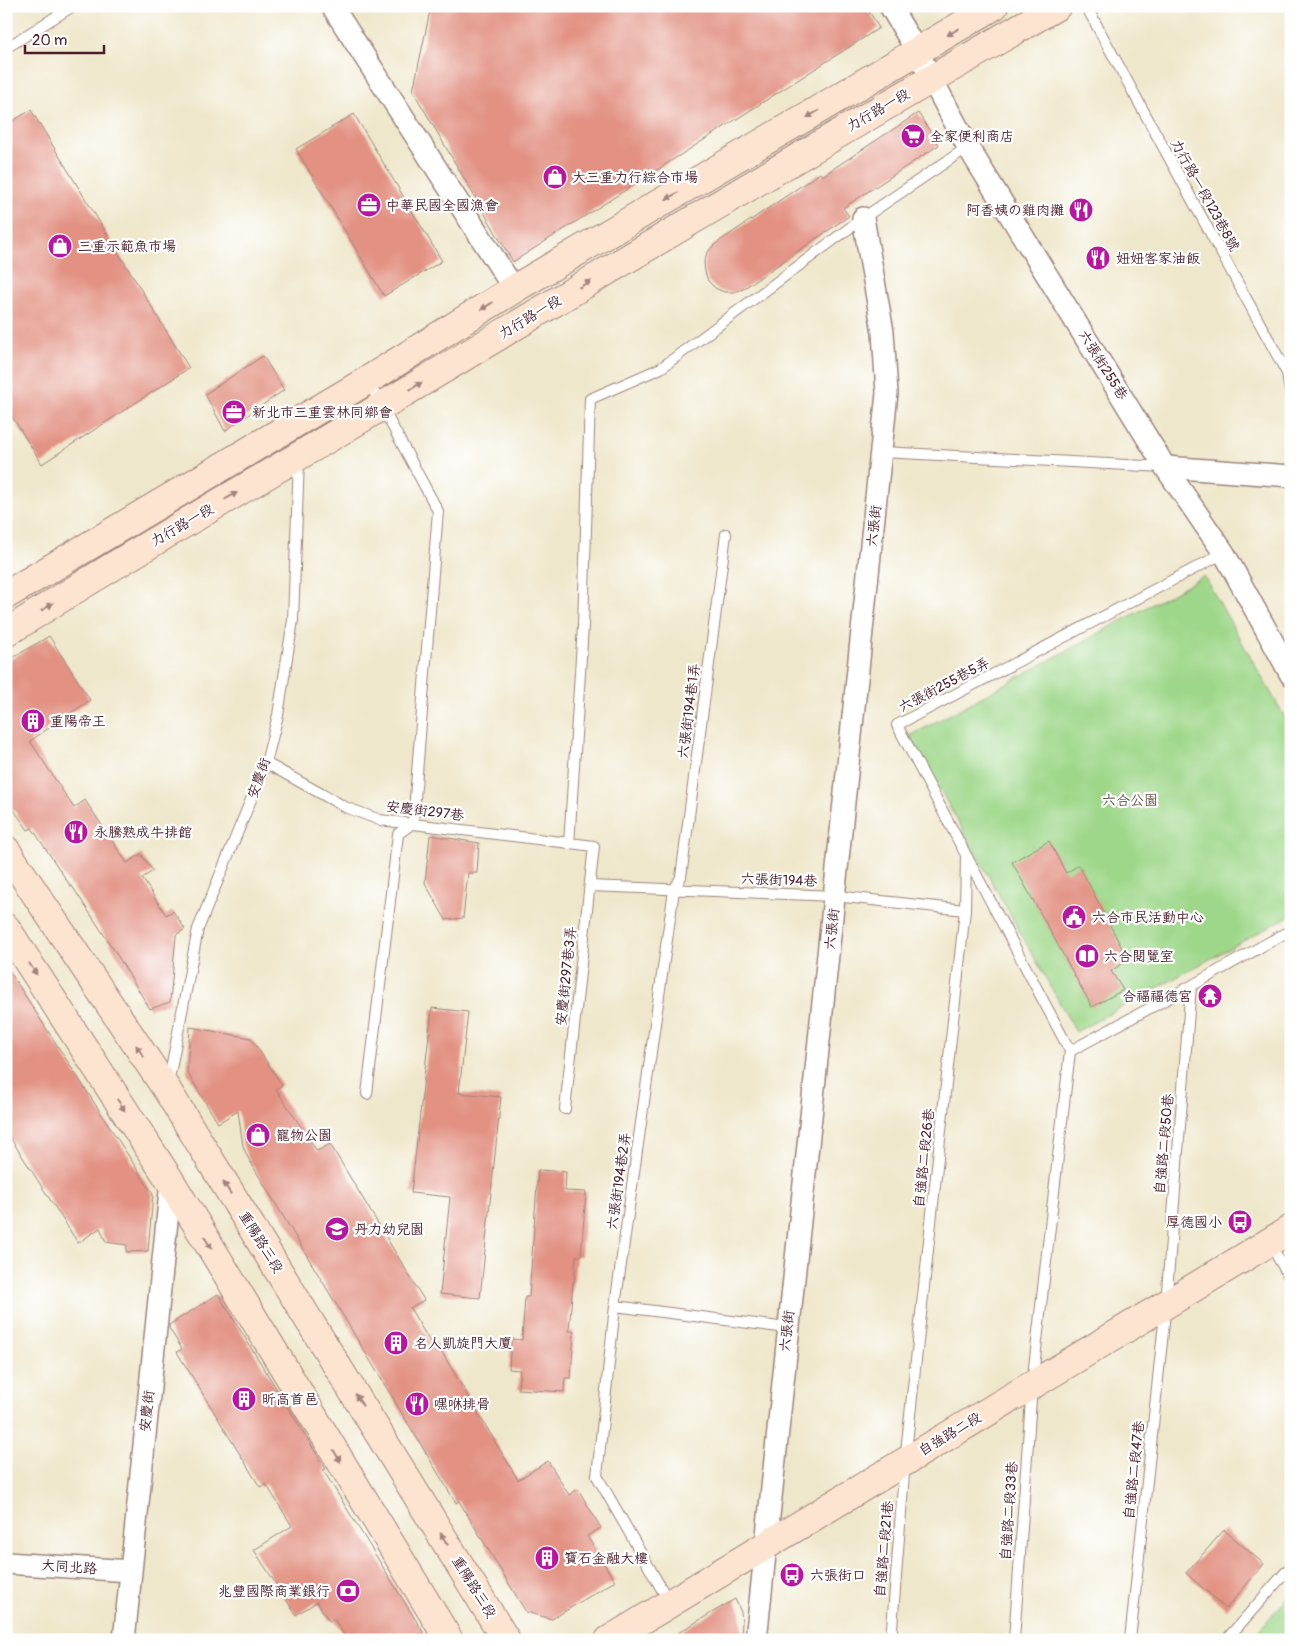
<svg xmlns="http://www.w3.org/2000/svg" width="1297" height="1646" font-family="Pangolin,'LXGW WenKai TC','Klee One',sans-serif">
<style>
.green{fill:#9ed789;stroke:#747b5a}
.building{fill:#e29182}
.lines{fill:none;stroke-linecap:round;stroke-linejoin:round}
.lane-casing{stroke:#9c837b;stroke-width:12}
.street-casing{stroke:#9c837b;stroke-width:24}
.secondary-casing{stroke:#9c837b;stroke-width:30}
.lane{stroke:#fff;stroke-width:10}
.street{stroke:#fff;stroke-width:21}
.secondary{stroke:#fde4d0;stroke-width:28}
.oneway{fill:#a4827e}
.labels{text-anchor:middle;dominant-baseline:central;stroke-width:4.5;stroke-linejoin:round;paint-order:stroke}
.street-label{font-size:14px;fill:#4a1f2b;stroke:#fff}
.poi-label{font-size:14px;fill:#4a1f2b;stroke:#fff;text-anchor:start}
.park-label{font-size:14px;fill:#635647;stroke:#fff}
</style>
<rect width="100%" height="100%" fill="#fff"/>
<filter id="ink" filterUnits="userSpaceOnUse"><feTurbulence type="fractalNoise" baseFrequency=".02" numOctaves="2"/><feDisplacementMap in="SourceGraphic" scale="10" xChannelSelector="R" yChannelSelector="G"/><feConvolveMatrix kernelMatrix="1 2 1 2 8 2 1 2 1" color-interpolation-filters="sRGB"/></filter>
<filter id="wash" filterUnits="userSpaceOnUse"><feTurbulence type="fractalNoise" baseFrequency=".0096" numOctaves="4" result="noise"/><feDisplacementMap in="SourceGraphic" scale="20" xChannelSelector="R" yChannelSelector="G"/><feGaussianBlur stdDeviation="1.12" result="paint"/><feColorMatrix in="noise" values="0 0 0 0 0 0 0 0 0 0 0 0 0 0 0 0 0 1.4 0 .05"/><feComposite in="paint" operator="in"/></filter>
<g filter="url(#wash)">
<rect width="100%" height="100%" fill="#efe7cb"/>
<!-- green -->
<path class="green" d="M1204 576 1291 728V915L1076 1032 910 736Z
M1291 1594V1640H1250Z"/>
<g id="blocks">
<!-- building -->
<path class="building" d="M431 6H866L879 28 513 262 413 91Z
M31 110 189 368 42 464 6 407V125Z
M918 113 939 145 843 208 849 216 743 289 734 292H724L715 288 708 281 705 272 704 262 707 253 714 245 820 173 822 176Z
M354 114 442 261 384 296 296 149Z
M263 356 284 390 225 431 205 394Z
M49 636 90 700 30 741 74 808 85 800 127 863 141 854 153 871 142 878 166 915 173 911 185 929 176 935 170 1002 150 1009 114 950 72 886 71 887 32 828 28 830 6 799V662Z
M430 835 479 843 477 873H468L463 918 446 920 425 883Z
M1049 841 1066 873 1079 865 1128 960 1111 971 1123 990 1092 1007 1012 862Z
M6 966 153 1194 148 1251 126 1252 127 1245 106 1242 100 1228 78 1243 6 1131Z
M432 1008 468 1012 459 1093 501 1097 480 1298 440 1294 450 1197 411 1193Z
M190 1027 251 1038 282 1085 276 1089 317 1151 330 1144 424 1300 410 1308 433 1347 437 1344 518 1480 548 1461 569 1495 578 1489 601 1528 587 1536 615 1581 552 1619 526 1612 459 1501 456 1503 248 1158 243 1146 238 1111 218 1123 187 1072Z
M538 1170 566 1172 565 1191 586 1192 581 1256H576L574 1282H573L569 1331H574L571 1378H565L564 1392 518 1389 520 1370 509 1369 511 1339 522 1340 525 1297H529Z
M218 1294 326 1469 323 1470 428 1640H347L334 1619 329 1621 317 1602 296 1615 254 1550 292 1526 266 1484 260 1487 233 1443 177 1352 182 1349 169 1328V1325Z
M1224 1530 1264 1564 1226 1609 1186 1573Z
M735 1599 741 1612 742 1622 741 1640H666Z"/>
</g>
</g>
<g filter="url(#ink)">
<use href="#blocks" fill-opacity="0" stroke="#9c837b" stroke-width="1"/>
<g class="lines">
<defs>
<path id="lane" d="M1086 6 1287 373 1291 400
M6 48 73 6
M882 452 1164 467
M266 763 345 807 380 820 594 846 565 1109
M569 844 583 626 590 399 661 368 863 218 968 147
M590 886 835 896 965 910
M1070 1051 897 725 1224 553
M1070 1051 1191 986 1291 930
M168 1084 198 929 266 763 278 715 293 620 299 459
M367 1094 398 834 413 823 438 511 368 381
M1270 1244 1291 1280
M615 1306 787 1328
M669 1602 597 1476 615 1306 674 890 681 877 726 534
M891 1640 905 1461 965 910 966 857
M1014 1640 1032 1385 1070 1051
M1130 1640 1166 1304 1191 986
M1226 1640 1291 1566"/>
<path id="street" d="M332 6 514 289
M890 6 918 53 968 147 1165 467 1224 553 1291 675
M1165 467 1291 476
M6 1563 131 1571
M124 1640 171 1182
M756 1640 887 393 883 332 863 218"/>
<path id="secondary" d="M6 595 368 380 514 289 994 6
M6 633C120 559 238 493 354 423 587 282 821 143 1057 6
M6 850 167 1090 506 1640
M6 928 171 1182 449 1640
M609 1640 1291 1229"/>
</defs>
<!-- lane casing -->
<use href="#lane" class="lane-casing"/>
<!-- street casing -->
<use href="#street" class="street-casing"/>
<!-- secondary casing -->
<use href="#secondary" class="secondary-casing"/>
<!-- lane -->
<use href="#lane" class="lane"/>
<!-- street -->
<use href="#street" class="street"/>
<!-- secondary -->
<use href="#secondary" class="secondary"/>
</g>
<!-- one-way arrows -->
<defs><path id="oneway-solid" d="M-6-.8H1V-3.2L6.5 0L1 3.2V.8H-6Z" transform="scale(1.25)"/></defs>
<g class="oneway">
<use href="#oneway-solid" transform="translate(953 32) rotate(149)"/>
<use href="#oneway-solid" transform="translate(813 114) rotate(150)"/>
<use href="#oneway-solid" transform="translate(672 196) rotate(150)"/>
<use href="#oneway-solid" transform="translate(585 284) rotate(-31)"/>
<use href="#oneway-solid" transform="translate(487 306) rotate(148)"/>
<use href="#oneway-solid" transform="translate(416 386) rotate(-31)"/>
<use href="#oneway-solid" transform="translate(231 496) rotate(-30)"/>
<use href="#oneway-solid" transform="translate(47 607) rotate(-33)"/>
<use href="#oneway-solid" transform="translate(33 969) rotate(57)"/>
<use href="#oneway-solid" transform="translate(140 1051) rotate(-124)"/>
<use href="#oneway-solid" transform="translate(121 1105) rotate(57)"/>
<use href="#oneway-solid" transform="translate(227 1188) rotate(-122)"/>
<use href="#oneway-solid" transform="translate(208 1243) rotate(59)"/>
<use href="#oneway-solid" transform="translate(359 1400) rotate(-122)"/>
<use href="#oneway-solid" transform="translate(337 1456) rotate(59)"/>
<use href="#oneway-solid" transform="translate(444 1539) rotate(-122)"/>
</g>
</g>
<!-- icons -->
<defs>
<symbol id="supermarket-disc" viewBox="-11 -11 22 22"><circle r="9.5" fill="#b5179e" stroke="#fff"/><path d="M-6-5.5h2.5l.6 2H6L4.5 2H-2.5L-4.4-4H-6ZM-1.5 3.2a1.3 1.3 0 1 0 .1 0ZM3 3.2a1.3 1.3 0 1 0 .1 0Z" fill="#fff"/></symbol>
<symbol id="shop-disc" viewBox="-11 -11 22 22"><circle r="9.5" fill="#b5179e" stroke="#fff"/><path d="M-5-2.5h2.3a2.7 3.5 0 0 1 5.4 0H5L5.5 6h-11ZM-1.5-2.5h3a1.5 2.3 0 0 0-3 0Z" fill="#fff"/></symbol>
<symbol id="office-disc" viewBox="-11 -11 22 22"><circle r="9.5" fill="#b5179e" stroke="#fff"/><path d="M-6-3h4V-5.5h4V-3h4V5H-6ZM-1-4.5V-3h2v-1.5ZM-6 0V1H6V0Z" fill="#fff"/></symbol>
<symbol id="restaurant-disc" viewBox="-11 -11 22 22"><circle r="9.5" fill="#b5179e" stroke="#fff"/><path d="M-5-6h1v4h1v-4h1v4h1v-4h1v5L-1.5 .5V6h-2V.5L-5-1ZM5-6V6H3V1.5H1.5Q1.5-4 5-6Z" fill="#fff"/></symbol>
<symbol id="building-disc" viewBox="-11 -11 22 22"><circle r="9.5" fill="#b5179e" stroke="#fff"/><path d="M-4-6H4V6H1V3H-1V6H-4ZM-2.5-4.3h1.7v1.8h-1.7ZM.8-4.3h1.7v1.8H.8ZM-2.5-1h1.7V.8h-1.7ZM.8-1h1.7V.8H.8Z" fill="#fff"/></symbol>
<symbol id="civic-disc" viewBox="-11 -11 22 22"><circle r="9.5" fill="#b5179e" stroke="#fff"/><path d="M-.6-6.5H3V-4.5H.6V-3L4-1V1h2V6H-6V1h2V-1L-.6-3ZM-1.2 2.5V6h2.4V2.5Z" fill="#fff"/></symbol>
<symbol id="library-disc" viewBox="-11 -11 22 22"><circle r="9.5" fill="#b5179e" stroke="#fff"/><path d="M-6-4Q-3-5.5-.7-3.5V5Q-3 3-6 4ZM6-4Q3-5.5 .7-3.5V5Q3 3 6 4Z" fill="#fff"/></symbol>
<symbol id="temple-disc" viewBox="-11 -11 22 22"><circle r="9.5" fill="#b5179e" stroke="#fff"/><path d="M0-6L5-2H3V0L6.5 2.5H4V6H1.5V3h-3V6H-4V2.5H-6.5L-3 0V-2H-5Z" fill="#fff"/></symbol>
<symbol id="bus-disc" viewBox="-11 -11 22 22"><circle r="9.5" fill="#b5179e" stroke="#fff"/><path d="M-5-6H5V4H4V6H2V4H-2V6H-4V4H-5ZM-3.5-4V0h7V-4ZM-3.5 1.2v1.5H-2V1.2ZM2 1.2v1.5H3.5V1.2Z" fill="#fff"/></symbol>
<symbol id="school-disc" viewBox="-11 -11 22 22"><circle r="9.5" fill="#b5179e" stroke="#fff"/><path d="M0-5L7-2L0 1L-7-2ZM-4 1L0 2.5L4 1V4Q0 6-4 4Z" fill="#fff"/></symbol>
<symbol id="bank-disc" viewBox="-11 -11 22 22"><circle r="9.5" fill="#b5179e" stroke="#fff"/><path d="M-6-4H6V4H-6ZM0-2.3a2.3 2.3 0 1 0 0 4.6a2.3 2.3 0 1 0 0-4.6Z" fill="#fff"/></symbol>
</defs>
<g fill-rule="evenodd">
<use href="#supermarket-disc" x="899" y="122" width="28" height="28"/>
<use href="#shop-disc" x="541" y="163" width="28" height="28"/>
<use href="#office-disc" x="355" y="191" width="28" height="28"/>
<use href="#restaurant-disc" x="1067" y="196" width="28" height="28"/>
<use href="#shop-disc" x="46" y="232" width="28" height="28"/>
<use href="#restaurant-disc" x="1084" y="244" width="28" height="28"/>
<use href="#office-disc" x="220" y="398" width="28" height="28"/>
<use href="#building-disc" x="19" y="707" width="28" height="28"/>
<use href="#restaurant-disc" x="62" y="818" width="28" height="28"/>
<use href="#civic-disc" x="1060" y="903" width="28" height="28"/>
<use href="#library-disc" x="1073" y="942" width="28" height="28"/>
<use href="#temple-disc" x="1196" y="982" width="28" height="28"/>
<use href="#shop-disc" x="244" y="1121" width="28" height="28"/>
<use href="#bus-disc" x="1226" y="1208" width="28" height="28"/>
<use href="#school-disc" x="323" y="1215" width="28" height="28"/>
<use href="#building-disc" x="382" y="1329" width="28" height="28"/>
<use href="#building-disc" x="230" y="1385" width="28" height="28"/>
<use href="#restaurant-disc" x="403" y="1390" width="28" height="28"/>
<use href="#building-disc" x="533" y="1544" width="28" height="28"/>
<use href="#bus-disc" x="778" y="1561" width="28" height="28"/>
<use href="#bank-disc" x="334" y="1577" width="28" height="28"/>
</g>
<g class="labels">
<!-- street labels -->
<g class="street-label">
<text transform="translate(878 110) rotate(-30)">力行路一段</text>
<text transform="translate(1205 195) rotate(61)">力行路一段123巷8號</text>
<text transform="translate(530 317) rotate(-31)">力行路一段</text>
<text transform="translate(1103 365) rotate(58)">六張街255巷</text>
<text transform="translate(182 525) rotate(-30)">力行路一段</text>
<text transform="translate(874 526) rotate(-84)">六張街</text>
<text transform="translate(944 685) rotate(-28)">六張街255巷5弄</text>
<text transform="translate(689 711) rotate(-83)">六張街194巷1弄</text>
<text transform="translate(259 778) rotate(-70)">安慶街</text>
<text transform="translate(425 811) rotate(7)">安慶街297巷</text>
<text transform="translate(779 880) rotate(2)">六張街194巷</text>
<text transform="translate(832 929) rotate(-84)">六張街</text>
<text transform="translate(566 976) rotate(-84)">安慶街297巷3弄</text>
<text transform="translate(1164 1144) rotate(-85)">自強路二段50巷</text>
<text transform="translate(924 1158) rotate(-84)">自強路二段26巷</text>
<text transform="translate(619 1181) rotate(-82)">六張街194巷2弄</text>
<text transform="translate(261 1242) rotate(58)">重陽路三段</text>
<text transform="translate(787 1331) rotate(-84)">六張街</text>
<text transform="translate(147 1411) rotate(-84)">安慶街</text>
<text transform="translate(950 1434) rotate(-31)">自強路二段</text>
<text transform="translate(1134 1470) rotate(-84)">自強路二段47巷</text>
<text transform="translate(1009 1511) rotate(-86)">自強路二段33巷</text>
<text transform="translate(884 1549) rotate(-85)">自強路二段21巷</text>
<text transform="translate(69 1567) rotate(4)">大同北路</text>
<text transform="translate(474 1587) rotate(58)">重陽路三段</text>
</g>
<!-- poi labels -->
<g class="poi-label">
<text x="930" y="136">全家便利商店</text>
<text x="572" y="177">大三重力行綜合市場</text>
<text x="386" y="205">中華民國全國漁會</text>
<text x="1064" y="210" text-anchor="end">阿香姨の雞肉攤</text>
<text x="78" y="246">三重示範魚市場</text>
<text x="1116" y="258">妞妞客家油飯</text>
<text x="252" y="412">新北市三重雲林同鄉會</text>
<text x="50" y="721">重陽帝王</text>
<text x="94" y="832">永騰熟成牛排館</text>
<text x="1092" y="917">六合市民活動中心</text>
<text x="1104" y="956">六合閱覽室</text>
<text x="1192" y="996" text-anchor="end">合福福德宮</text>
<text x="276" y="1135">寵物公園</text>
<text x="1222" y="1222" text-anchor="end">厚德國小</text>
<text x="354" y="1229">丹力幼兒園</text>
<text x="414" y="1343">名人凱旋門大廈</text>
<text x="262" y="1399">昕高首邑</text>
<text x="434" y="1404">嘿咻排骨</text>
<text x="564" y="1558">寶石金融大樓</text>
<text x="810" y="1575">六張街口</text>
<text x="330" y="1591" text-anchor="end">兆豐國際商業銀行</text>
</g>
<!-- park labels -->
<g class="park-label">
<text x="1130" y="800">六合公園</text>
</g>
</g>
<!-- margin -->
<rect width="1297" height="1646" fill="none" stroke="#fff" stroke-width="25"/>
<!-- scale -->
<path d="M25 45v8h79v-8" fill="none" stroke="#4a1f2b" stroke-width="2.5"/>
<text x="32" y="45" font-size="15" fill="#4a1f2b" stroke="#ffffff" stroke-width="4" paint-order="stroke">20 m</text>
</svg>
